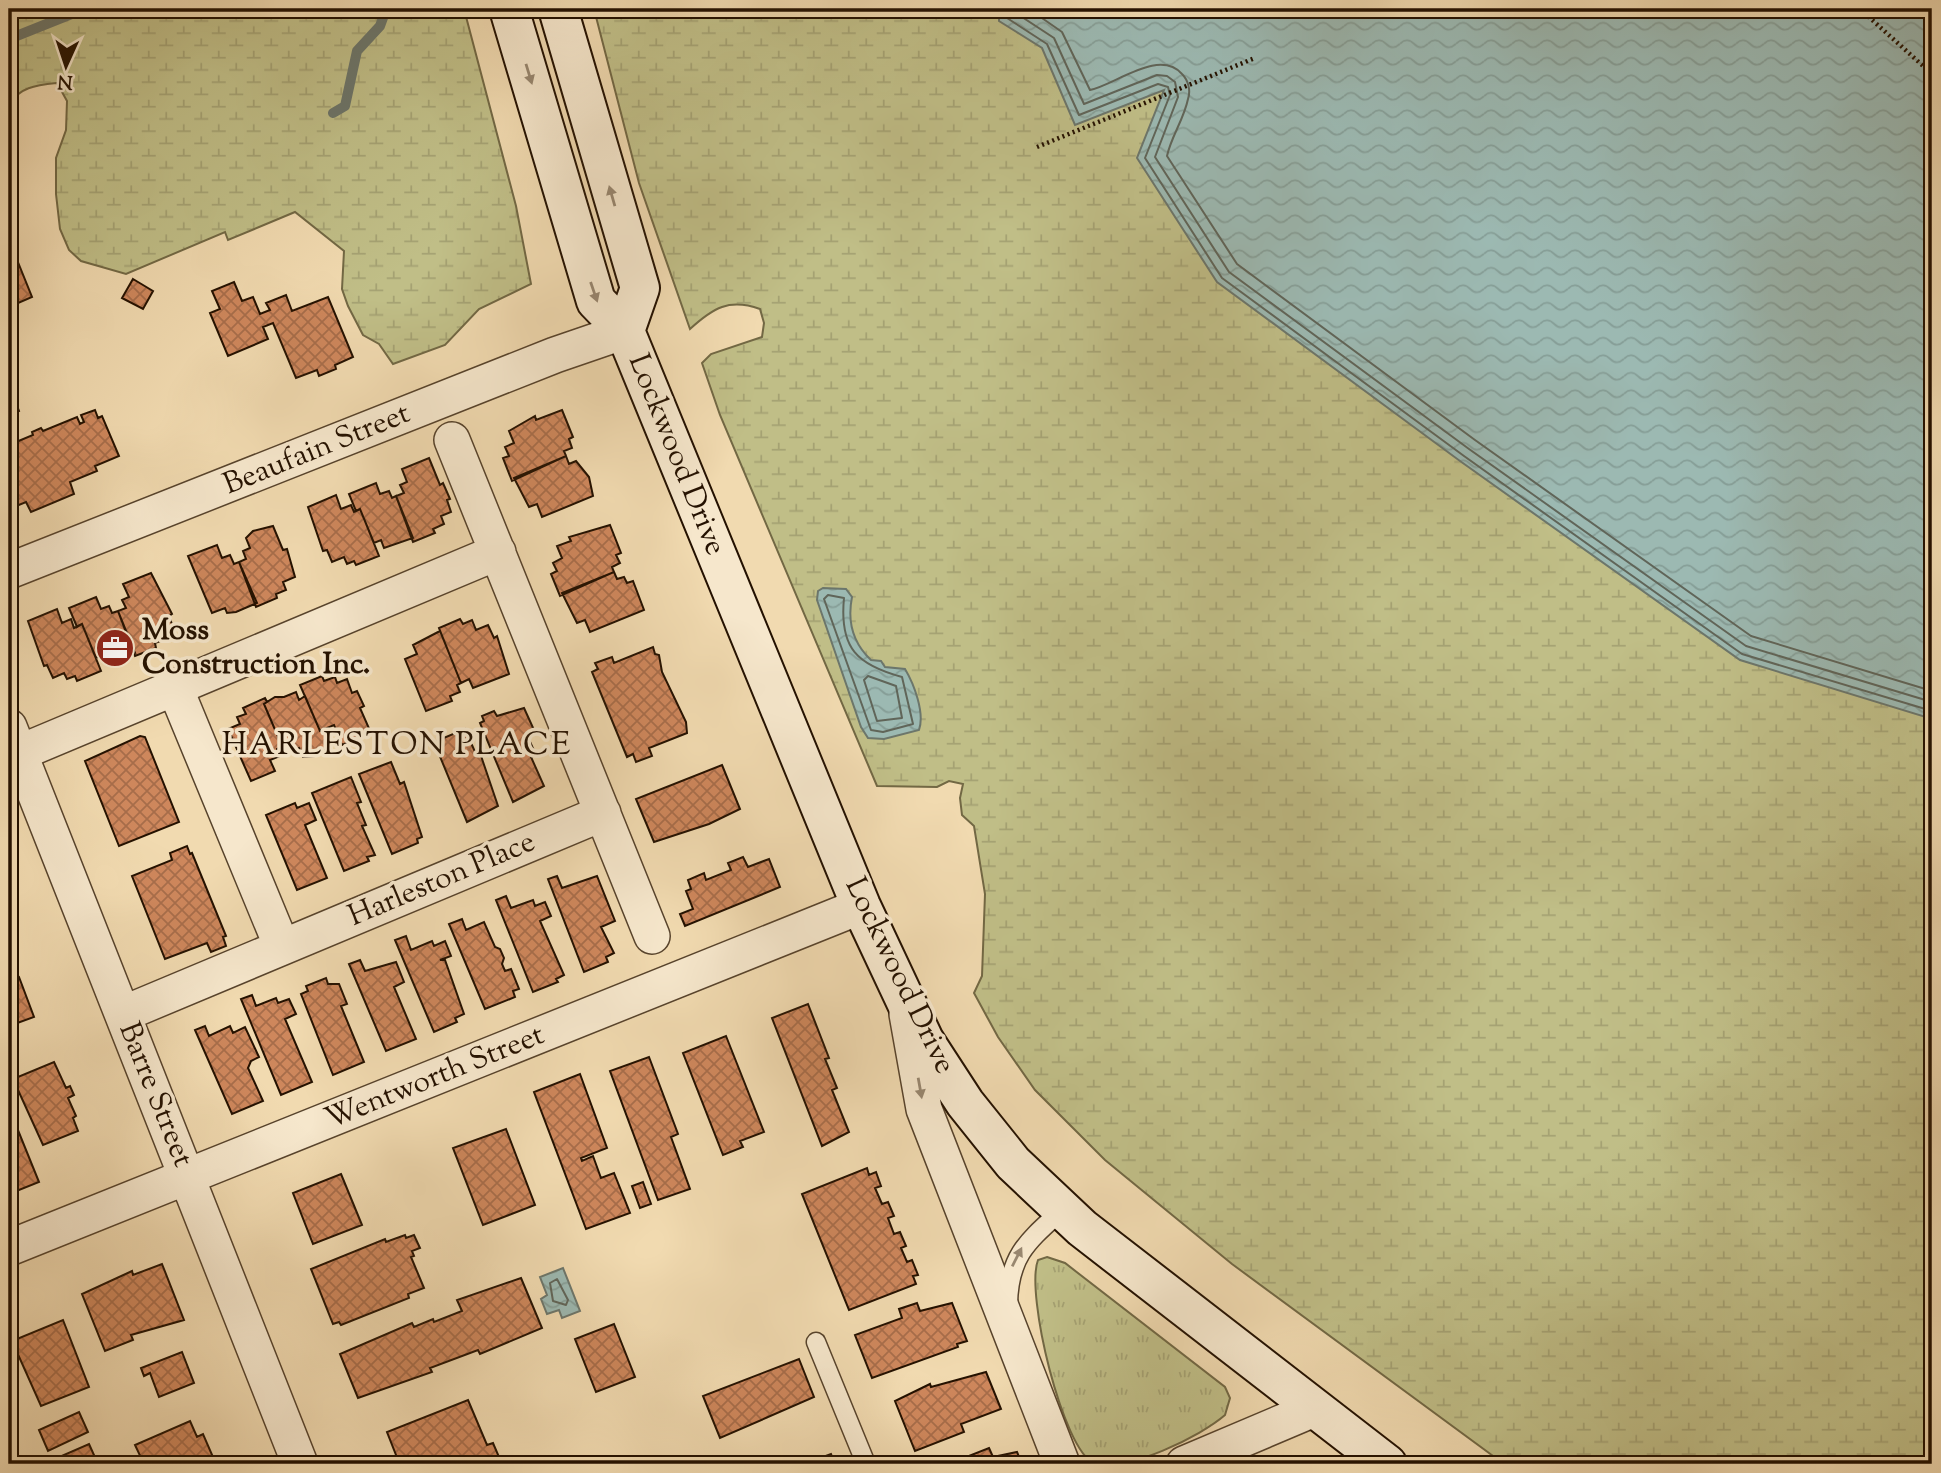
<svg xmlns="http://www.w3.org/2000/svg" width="1941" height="1473" font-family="'Sorts Mill Goudy',serif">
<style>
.grass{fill:url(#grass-tufts);stroke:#726844;stroke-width:2}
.wetland{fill:url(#wetland-marsh);stroke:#726844;stroke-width:2}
.water{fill:url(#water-waves);stroke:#6c766b;stroke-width:2}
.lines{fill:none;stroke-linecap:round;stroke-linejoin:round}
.shore{stroke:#606559;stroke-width:2}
.stream{stroke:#6c766b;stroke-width:10}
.building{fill:url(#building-cross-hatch);stroke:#241100;stroke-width:2}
.lane-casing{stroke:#57432c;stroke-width:21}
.street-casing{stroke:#57432c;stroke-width:38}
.secondary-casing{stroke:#241100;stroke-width:42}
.path{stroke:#241100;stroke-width:4.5;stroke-dasharray:2 3.5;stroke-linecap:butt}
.lane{stroke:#f6e7cc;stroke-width:18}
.street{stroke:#f6e7cc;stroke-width:35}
.secondary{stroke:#f6e7cc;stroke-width:38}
.oneway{fill:#988770}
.labels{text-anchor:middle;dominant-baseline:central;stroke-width:7;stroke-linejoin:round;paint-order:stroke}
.street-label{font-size:30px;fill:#241100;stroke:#f6e7cc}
.poi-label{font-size:30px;font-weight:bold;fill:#241100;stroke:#f6e7cc;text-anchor:start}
.neighbourhood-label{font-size:32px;letter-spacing:2px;fill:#241100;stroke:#f6e7cc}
</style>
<defs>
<pattern id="grass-tufts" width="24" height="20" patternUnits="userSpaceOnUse" patternTransform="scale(1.75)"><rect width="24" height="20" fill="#c0be87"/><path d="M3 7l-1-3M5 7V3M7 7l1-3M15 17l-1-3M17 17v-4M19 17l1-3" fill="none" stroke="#a5a273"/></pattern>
<pattern id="wetland-marsh" width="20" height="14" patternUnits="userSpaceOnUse" patternTransform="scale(1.75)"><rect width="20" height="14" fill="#c0be87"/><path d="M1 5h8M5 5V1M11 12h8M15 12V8" fill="none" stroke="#a5a273"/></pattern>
<pattern id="water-waves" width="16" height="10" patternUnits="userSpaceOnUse" patternTransform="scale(1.75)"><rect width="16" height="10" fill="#9cb9b2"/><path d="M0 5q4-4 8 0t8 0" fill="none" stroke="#869e97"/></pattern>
<pattern id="building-cross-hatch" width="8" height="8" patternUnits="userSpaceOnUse" patternTransform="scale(1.75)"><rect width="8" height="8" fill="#ce875c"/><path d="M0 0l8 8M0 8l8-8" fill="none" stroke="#a76d4a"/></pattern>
</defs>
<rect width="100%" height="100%" fill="#f1dab0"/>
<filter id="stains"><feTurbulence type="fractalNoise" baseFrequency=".00286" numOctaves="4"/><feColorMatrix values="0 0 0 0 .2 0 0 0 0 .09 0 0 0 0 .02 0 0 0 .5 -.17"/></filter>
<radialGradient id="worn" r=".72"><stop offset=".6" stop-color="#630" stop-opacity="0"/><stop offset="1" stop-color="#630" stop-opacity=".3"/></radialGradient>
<!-- grass -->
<path class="grass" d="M1047 1257 1065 1263 1225 1387 1230 1398 1225 1415C1201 1436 1127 1473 1094 1463 1063 1451 1025 1293 1038 1260Z"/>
<!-- wetland -->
<path class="wetland" d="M9 9H464L516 206 531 284 479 309 445 345 393 364 379 344 363 335 348 306 342 289 344 251 295 212 228 240 225 232 126 274 81 261 69 250 60 229 56 194V158L66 130 67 101 57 83C38 85 17 87 9 106Z
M594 9H1182L1932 695V1464H1504L1232 1264 1105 1160 1035 1090 998 1037 974 993 982 976 985 894 974 826 962 815 960 798 963 784 949 781 937 787 877 786 720 415 702 363 711 354 762 337 764 323 760 309C729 298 713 308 690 329L639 183Z"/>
<!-- water -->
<path class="water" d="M999 9H1932V719L1740 660 1460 461 1217 282 1137 158 1164 90 1075 125 1042 48 999 21Z
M823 588 846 589 852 597C847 622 853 643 871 660L881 661 885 667 905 669C914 684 925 713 919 730L884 739 868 738 861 727 817 600 818 591Z
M563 1268 580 1311 562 1318 559 1310 547 1314 541 1299 547 1295 540 1277Z"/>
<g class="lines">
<!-- shore -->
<path class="shore" d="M1006 9 1007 18 1047 44 1079 115 1158 84 1168 87 1170 95 1145 158 1222 278 1464 456 1742 654 1932 711
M1015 9 1016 13 1054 38 1084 104 1157 75 1167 76 1175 82 1178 97 1155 157 1229 272 1469 449 1746 646 1932 702
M1029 9 1062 32 1090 90C1115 85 1159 48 1182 74 1188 80 1191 90 1188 99 1184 119 1171 137 1167 156L1237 264 1475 440 1751 636 1932 691
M828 595 844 598C839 649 858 665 902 677L913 724 883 732 871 730 824 599Z
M868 676 896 686 902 718 877 721 864 680Z
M557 1279 568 1300 566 1305 553 1301 550 1283Z"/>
<!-- stream -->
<path class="stream" d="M9 39 84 9
M333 113 345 106 357 51 380 26 384 15 382 9"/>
</g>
<!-- building -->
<path class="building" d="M9 240 32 297 9 307Z
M133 279 153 291 143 309 122 298Z
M234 282 242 301 253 297 260 314 270 310 266 303 286 295 292 311 328 297 353 357 335 365 336 369 319 376 317 370 296 378 273 323 263 327 268 339 228 356 210 313 220 309 212 291Z
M9 385 19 411 9 416Z
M95 410 98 418 102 416 119 456 95 466 97 471 70 482 74 494 31 512 26 502 9 509V445L33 435 32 432 41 428 43 431 77 417 80 424 84 422 81 415Z
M562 410 573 437 569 439 572 448 564 451 566 456 512 481 503 458 509 456 505 447 514 443 509 431 535 416 536 420Z
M566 456 569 464 576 461 589 477 593 496 542 517 537 504 529 507 514 478Z
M429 458 440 485 443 483 450 499 447 500 451 512 441 516 444 524 433 529 435 533 413 542 396 496 404 493 400 485 407 482 402 469Z
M376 483 380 494 389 491 392 498 396 496 413 538 384 548 381 540 374 543 360 509 356 511 349 494Z
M336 495 341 509 351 505 354 512 360 509 379 556 356 565 354 561 347 564 344 557 332 562 327 550 323 551 308 507Z
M610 525 621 553 616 555 620 563 612 567 614 572 560 596 551 574 557 571 553 563 562 558 557 546 571 541 569 537Z
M273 526 283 550 287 549 295 577 283 582 286 590 276 594 277 598 256 607 239 562 246 559 243 551 250 548 246 538 253 531Z
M217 545 222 558 230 555 234 564 239 562 257 603 236 612 227 613 225 608 212 613 188 556Z
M614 572 617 579 624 577 627 583 633 581 644 610 590 632 585 620 577 623 562 593Z
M151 573 172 614 169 616 173 627 163 631 166 639 155 643 156 648 135 656 118 611 126 608 122 600 129 597 123 584Z
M96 597 101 609 109 606 112 613 118 611 135 653 106 663 103 655 96 658 82 624 77 627 69 608Z
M57 609 62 623 71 619 74 628 82 624 101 671 77 681 75 676 67 679 64 673 53 678 47 665 44 666 28 621Z
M460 619 463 624 472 620 476 630 488 625 494 638 497 636 509 674 473 688 469 679 461 683 439 628Z
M440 631 461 683 457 685 460 692 450 696 452 701 426 711 405 659 417 654 413 645Z
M653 647 655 654 659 655 662 672 686 722 687 733 649 748 652 756 636 762 633 754 627 757 592 672 598 669 595 663 612 657 614 663Z
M322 676 324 681 335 677 337 683 347 679 352 693 357 691 364 706 360 708 371 733 342 745 334 725 320 731 300 685Z
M296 692 299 700 305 696 320 731 324 729 330 745 315 756 303 757 299 748 292 751 289 743 282 746 264 704 275 697H284Z
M265 698 267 702 264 704 282 746 277 749 280 756 270 760 275 771 251 781 228 729 240 724 237 717 246 714 243 708Z
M524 708 534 730 526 733 536 755 531 757 544 786 513 802 480 723 484 721 482 716 494 711 497 716Z
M465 729 475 752 479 750 498 806 467 822 434 742Z
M140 736 145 737 179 822 119 846 85 761Z
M391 762 400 784 404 782 422 837 417 839 418 843 392 854 359 774Z
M722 765 740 809 709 824 654 842 636 799Z
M351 777 361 802 357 803 366 825 362 826 375 855 367 857 369 861 344 871 312 793Z
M295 803 297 808 309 803 316 820 305 825 327 878 297 890 266 815Z
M187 846 190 854 192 853 226 936 223 937 226 946 211 952 207 943 165 959 132 876 172 860 170 853Z
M743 857 748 867 769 859 780 887 685 926 680 914 693 909 686 891 691 889 688 880 704 873 706 880 731 870 728 863Z
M557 876 562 888 597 876 615 921 601 927 614 953 606 957 608 962 584 972 548 879Z
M506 896 511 908 533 900 535 906 545 902 551 916 540 921 564 975 556 979 558 982 533 992 496 900Z
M462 919 466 930 484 922 495 947 500 949 504 958 502 964 505 971 511 969 519 989 513 991 515 997 485 1009 449 924Z
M406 936 411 950 432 941 434 946 445 941 451 956 440 960H445L464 1014 455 1018 457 1022 434 1032 395 940Z
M9 944 14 945 18 967 9 971Z
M360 960 365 971 396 962 404 982 394 987 416 1039 386 1051 349 964Z
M19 977 34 1017 9 1026V981Z
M326 978 328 984H339L347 1004 341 1006 364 1062 333 1075 301 994 308 991 306 986Z
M252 995 256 1006 276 998 278 1003 289 999 296 1014 285 1019 312 1082 281 1095 241 999Z
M808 1004 829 1058 825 1059 837 1088 832 1090 849 1132 822 1146 772 1018Z
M205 1026 209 1036 230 1026 233 1033 245 1027 259 1057 251 1061 248 1068 263 1101 232 1114 195 1030Z
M726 1036 764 1132 740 1141 743 1147 723 1155 683 1053Z
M649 1057 678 1134 671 1137 690 1189 658 1200 610 1071Z
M54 1062 66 1088 70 1086 74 1095 68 1098 76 1116 73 1118 78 1131 43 1145 13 1079Z
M580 1074 607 1148 581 1158 582 1161 593 1156 601 1178 614 1173 630 1213 586 1229 534 1092Z
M9 1108 39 1182 9 1194Z
M506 1129 535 1205 483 1225 453 1148Z
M867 1168 869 1175 876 1172 881 1186 875 1188 882 1204 888 1202 894 1216 888 1218 894 1234 900 1232 906 1246 901 1248 907 1262 912 1260 918 1275 913 1276 916 1284 849 1310 802 1194Z
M341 1174 362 1225 313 1244 293 1193Z
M643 1182 651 1204 640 1208 632 1186Z
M405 1235 406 1238 414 1235 420 1248 412 1251 414 1256 411 1257 424 1288 408 1294 409 1298 341 1325 339 1322 333 1324 311 1269 385 1239 386 1242Z
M162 1264 184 1320 131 1335 133 1340 105 1351 82 1294 132 1271 133 1275Z
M521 1278 542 1328 480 1354 478 1350 430 1368 432 1372 358 1398 340 1354 412 1323 414 1327 433 1319 434 1322 462 1311 457 1300Z
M917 1303 920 1311 952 1303 967 1341 957 1344 958 1347 872 1378 855 1335 902 1318 899 1309Z
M63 1320 89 1387 41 1406 12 1341Z
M614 1324 635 1377 596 1392 575 1339Z
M182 1352 194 1383 159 1397 150 1373 144 1376 141 1368Z
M799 1359 814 1397 720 1438 703 1396Z
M986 1372 1001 1409 961 1424 964 1432 915 1451 895 1401 930 1384 931 1387Z
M468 1400 487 1445 493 1443 502 1464H411L408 1456 398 1460 387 1432Z
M79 1412 88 1432 48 1451 39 1430Z
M190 1421 197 1437 203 1434 216 1464H144L135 1445Z
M89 1444 98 1464H51L50 1461Z
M989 1448 993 1457 1017 1452 1022 1464H957L956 1461Z
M831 1454 835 1464H796L810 1459 812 1461Z"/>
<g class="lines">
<defs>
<path id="lane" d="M1008 1304C1009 1255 1028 1241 1062 1210
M816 1342 866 1464"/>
<path id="street" d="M452 440 652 936
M9 571 555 355 625 331
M175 688 282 947
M9 727 300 1464
M19 753 498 552
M123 1014 603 813
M907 1014 924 1109 1062 1464
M9 1248 861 906
M1184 1464 1314 1409"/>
<path id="secondary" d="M509 9 596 301 625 331 861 906 924 1040 965 1103 1013 1163 1082 1228 1387 1464
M558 9 640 288 625 331"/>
</defs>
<!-- lane casing -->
<use href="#lane" class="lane-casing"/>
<!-- street casing -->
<use href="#street" class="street-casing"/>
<!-- secondary casing -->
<use href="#secondary" class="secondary-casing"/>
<!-- path -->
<path class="path" d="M1860 9 1932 74
M1037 147 1255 58"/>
<!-- lane -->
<use href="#lane" class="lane"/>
<!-- street -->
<use href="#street" class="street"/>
<!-- secondary -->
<use href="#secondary" class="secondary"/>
</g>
<!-- one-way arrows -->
<defs><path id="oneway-solid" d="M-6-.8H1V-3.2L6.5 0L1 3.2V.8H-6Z" transform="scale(1.75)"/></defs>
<g class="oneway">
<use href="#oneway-solid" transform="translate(529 74) rotate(73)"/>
<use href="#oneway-solid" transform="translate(612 196) rotate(-106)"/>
<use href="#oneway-solid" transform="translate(594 292) rotate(71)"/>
<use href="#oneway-solid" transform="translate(920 1088) rotate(80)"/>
<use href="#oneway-solid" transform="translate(1017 1257) rotate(-63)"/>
</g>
<!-- icons -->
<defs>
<symbol id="office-disc" viewBox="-11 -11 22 22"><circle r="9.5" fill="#8f2418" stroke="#f6e7cc"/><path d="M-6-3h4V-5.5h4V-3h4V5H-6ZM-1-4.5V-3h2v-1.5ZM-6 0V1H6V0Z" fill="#fff"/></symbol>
</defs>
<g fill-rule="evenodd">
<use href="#office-disc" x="93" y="626" width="44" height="44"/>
</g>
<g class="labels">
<!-- street labels -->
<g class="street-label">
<text transform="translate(317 450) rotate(-22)">Beaufain Street</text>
<text transform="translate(676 455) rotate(68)">Lockwood Drive</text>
<text transform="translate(442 880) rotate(-23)">Harleston Place</text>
<text transform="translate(899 976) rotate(64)">Lockwood Drive</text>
<text transform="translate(435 1078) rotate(-22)">Wentworth Street</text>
<text transform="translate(155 1095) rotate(68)">Barre Street</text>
</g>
<!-- poi labels -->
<g class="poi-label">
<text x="142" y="631">Moss<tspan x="142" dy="34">Construction Inc.</tspan></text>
</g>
<!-- neighbourhood labels -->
<g class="neighbourhood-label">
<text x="397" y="746">HARLESTON PLACE</text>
</g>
</g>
<!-- margin -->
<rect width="1941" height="1473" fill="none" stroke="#f1dab0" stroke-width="35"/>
<rect x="10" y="10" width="1920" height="1452" fill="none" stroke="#241100" stroke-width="3.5"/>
<rect x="18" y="18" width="1906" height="1438" fill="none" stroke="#241100" stroke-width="2"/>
<!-- north arrow -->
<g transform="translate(66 66) rotate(183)" stroke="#f6e7cc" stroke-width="5" paint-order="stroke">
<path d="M0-5L12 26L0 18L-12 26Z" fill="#241100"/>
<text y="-10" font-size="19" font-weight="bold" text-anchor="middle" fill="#241100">N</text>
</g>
<rect width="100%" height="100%" filter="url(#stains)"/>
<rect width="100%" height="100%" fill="url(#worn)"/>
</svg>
